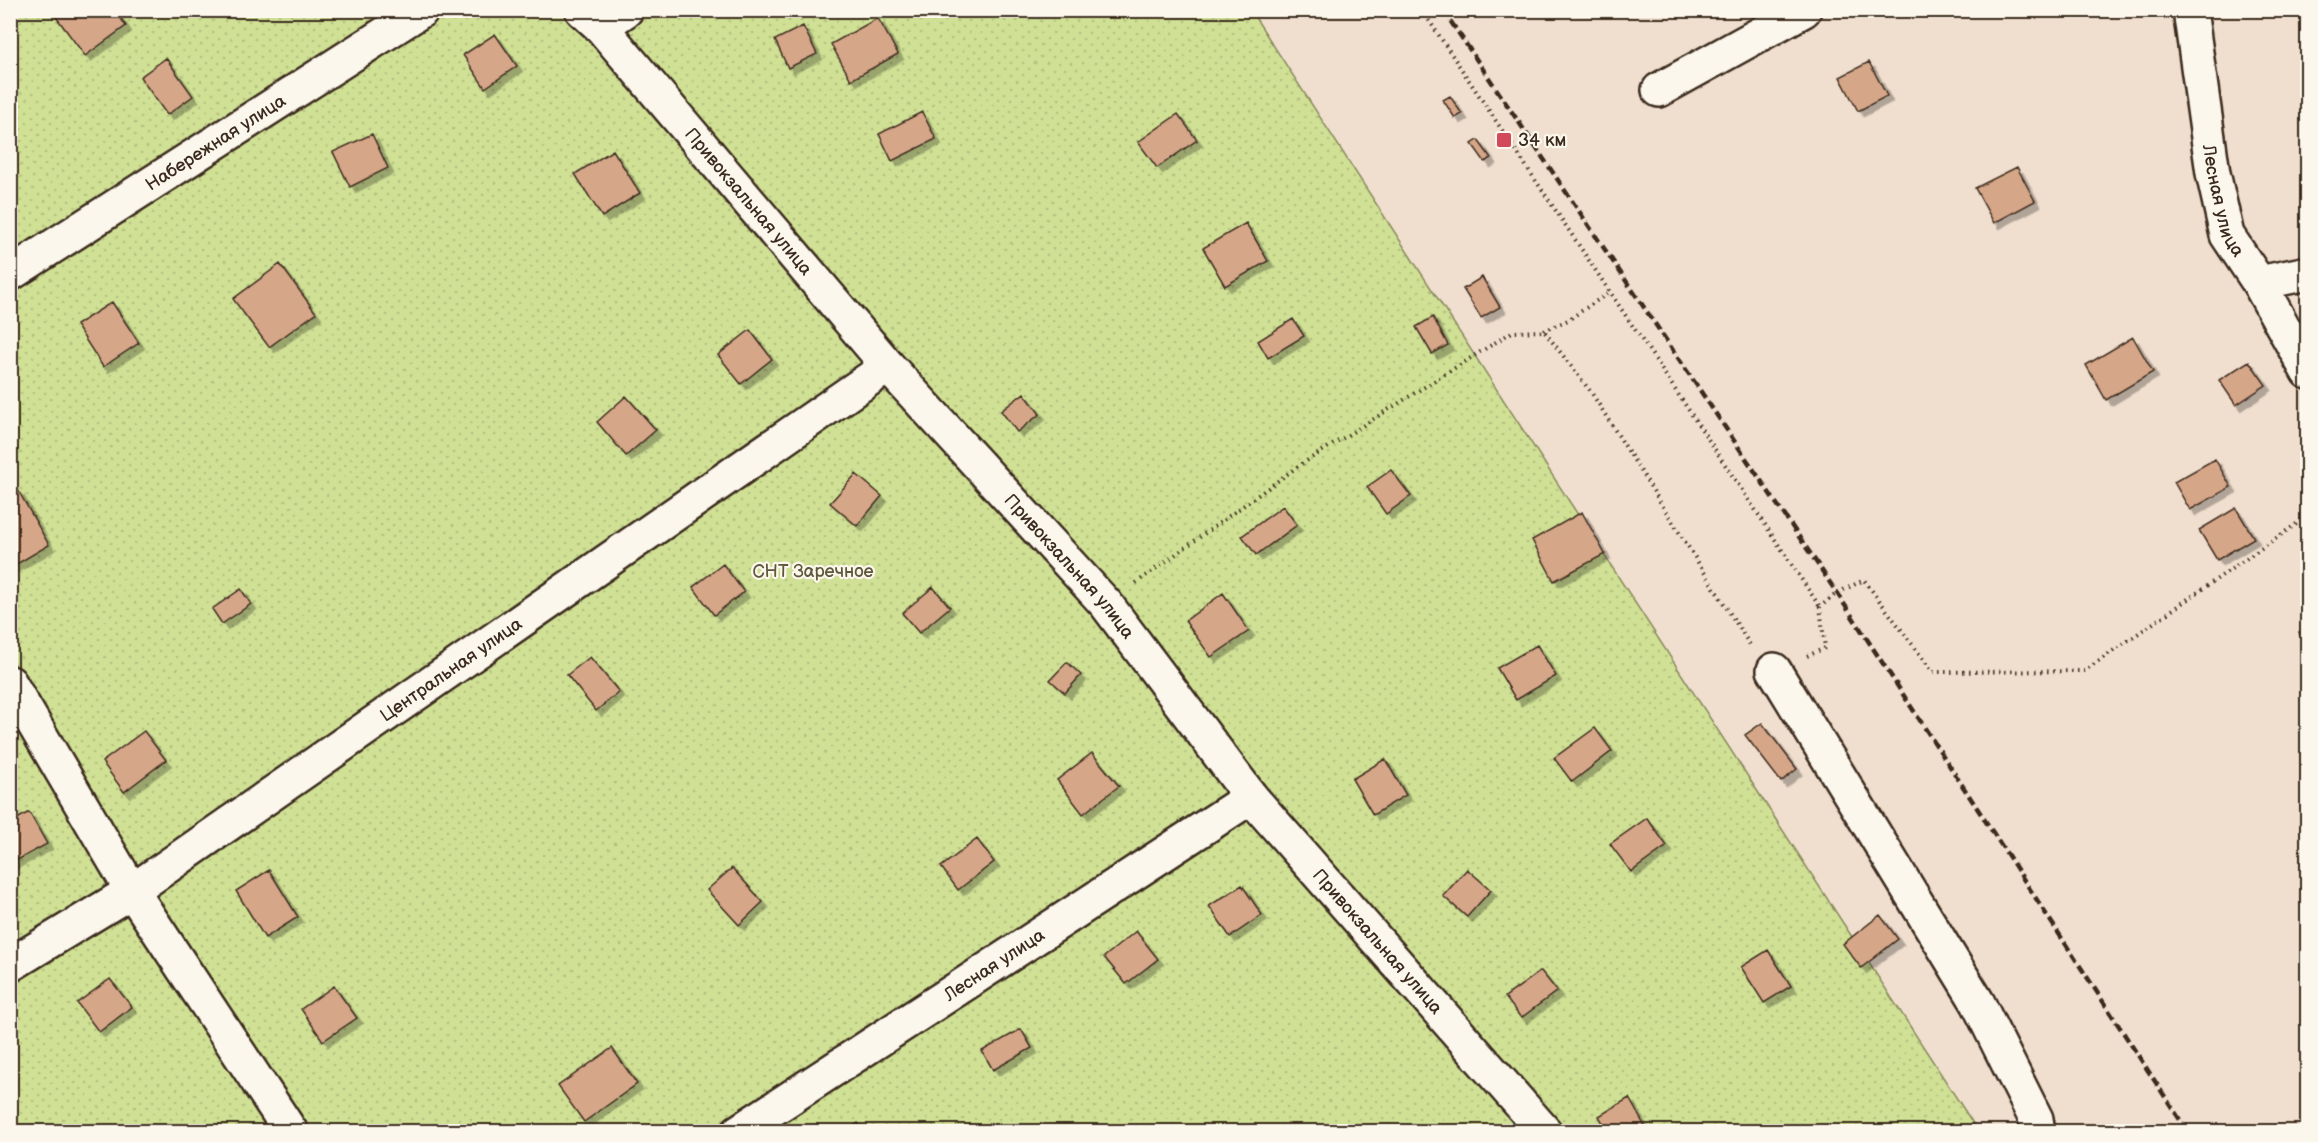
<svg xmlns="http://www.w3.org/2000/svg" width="2318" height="1142" font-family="'Balsamiq Sans',sans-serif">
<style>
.garden{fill:url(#garden-dots);stroke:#86865a;stroke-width:1.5}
.building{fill:#d6a688;stroke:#3b2a1e;stroke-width:1.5;filter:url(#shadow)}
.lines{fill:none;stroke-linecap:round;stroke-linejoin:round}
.minor-casing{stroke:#3b2a1e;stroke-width:38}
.path{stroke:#3b2a1e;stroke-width:4;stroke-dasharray:1.5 4.5;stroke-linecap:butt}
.minor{stroke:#fbf7ec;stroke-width:33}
.rail{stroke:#3b2a1e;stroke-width:4.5;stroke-dasharray:9 4.5;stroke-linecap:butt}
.poi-dot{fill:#d1495b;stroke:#fbf7ec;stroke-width:2}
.labels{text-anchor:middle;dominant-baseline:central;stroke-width:4.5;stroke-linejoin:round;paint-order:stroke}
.poi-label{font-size:18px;fill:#3b2a1e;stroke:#fbf7ec;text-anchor:start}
.street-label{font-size:18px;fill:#3b2a1e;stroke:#fbf7ec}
.park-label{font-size:18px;fill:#60583c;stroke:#fbf7ec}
</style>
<defs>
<pattern id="garden-dots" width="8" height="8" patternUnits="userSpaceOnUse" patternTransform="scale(1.5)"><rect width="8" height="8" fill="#d0e195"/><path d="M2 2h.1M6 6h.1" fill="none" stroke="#b4c180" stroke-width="1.8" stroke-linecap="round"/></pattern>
<filter id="shadow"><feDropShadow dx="5.5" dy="5.5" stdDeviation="0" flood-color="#0004"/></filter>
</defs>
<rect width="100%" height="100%" fill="#f0dfce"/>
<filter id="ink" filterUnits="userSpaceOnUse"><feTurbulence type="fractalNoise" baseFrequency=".0167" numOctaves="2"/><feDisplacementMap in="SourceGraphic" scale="12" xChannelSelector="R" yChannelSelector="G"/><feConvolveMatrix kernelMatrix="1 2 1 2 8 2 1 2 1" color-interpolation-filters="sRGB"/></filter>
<g filter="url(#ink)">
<!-- garden -->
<path class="garden" d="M10 11H1251L1978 1131H11Z"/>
<!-- building -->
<path class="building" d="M51 10H115L126 26 85 56Z
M878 18 898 54 851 80 831 44Z
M803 26 817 54 788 68 775 40Z
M495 34 517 66 485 88 463 55Z
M166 58 193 96 167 115 140 77Z
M1869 62 1887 96 1858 111 1840 77Z
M1450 96 1462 114 1455 118 1443 100Z
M922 112 936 139 892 161 879 134Z
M1178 114 1197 140 1157 168 1138 142Z
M372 134 388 168 350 187 333 152Z
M1478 140 1491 158 1485 162 1472 144Z
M613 150 640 193 602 217 575 174Z
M2017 167 2035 201 1994 223 1975 188Z
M1246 223 1268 261 1225 286 1203 248Z
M280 264 316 313 269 347 233 299Z
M1482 277 1500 307 1481 318 1463 289Z
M112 302 139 343 103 367 76 325Z
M1433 317 1448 345 1432 354 1416 327Z
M1293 319 1304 336 1268 358 1258 341Z
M750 330 772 359 741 384 718 355Z
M2133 337 2153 372 2106 400 2086 365Z
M2249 361 2266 385 2236 405 2219 380Z
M1024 393 1040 414 1017 432 1001 411Z
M626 396 656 430 626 456 597 422Z
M2215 459 2231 487 2190 510 2174 482Z
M1391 470 1411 496 1386 514 1367 487Z
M856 474 882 496 857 526 830 503Z
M18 490 49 545 10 568V495Z
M1283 506 1297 525 1256 555 1242 536Z
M2236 508 2254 538 2217 560 2199 530Z
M1582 512 1605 554 1554 581 1532 540Z
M723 564 744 592 714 615 693 587Z
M933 587 950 607 919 633 902 613Z
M241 589 251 604 222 624 212 609Z
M1223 593 1249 631 1211 657 1185 621Z
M2308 629V655L2299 632Z
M1537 645 1556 676 1516 700 1497 668Z
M590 657 619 692 596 711 567 675Z
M1067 662 1081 675 1065 693 1050 680Z
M1762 723 1797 769 1781 782 1745 735Z
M1595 728 1612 751 1572 782 1554 758Z
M144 731 166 760 124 792 102 762Z
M1092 753 1119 786 1083 814 1057 780Z
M1385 759 1406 795 1373 815 1352 779Z
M29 812 47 844 10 864V823Z
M1647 818 1667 846 1631 872 1610 844Z
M977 839 994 862 958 890 941 867Z
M732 868 763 902 739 925 707 890Z
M1467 869 1491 890 1467 917 1443 896Z
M269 870 298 917 265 938 236 891Z
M1242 885 1262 915 1230 937 1209 906Z
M1880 915 1898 939 1861 968 1843 944Z
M1136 931 1158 959 1126 984 1104 957Z
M1768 950 1791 986 1764 1003 1741 967Z
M1541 971 1557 991 1521 1018 1505 997Z
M110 979 132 1007 99 1032 77 1003Z
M334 986 357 1018 323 1041 301 1009Z
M1021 1029 1032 1048 993 1070 982 1051Z
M612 1048 637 1084 584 1122 558 1086Z
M1629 1098 1648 1132H1608L1599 1116Z
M858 1123 864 1132H845Z"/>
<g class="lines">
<defs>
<g id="minor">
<path id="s1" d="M582 10 601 27 888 366 1106 604 1251 797 1545 1132"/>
<path id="s2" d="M2190 10 2213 173 2227 235 2259 283 2308 372"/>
<path d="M601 27 626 10"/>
<path d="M1659 90 1804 10"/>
<path id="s3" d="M10 274 422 10"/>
<path d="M2259 283 2308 273"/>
<path d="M1774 670 1978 1003 2036 1119 2038 1132"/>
<path d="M10 683 132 891 291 1132"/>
<path id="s4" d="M10 965 132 891 888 366"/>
<path id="s5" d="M738 1132 1251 797"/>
</g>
</defs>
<!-- minor casing -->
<use href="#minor" class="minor-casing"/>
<!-- path -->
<path class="path" d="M1422 10 1820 607
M1544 331 1568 320 1610 292
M1136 583 1297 467 1512 332 1544 331 1591 392 1750 645
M1807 656 1825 648 1820 607 1837 593 1864 580 1933 672 2084 671 2308 516"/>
<!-- minor -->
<use href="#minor" class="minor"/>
<!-- rail -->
<path class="rail" d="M1443 10 1837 593 2188 1132"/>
</g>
</g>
<!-- markers -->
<rect class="poi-dot" x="1496" y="132" width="16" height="16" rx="3"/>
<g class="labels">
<!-- poi labels -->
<g class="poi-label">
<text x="1518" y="140">34 км</text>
</g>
<!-- street labels -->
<g class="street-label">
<text stroke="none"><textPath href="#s3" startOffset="244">Набережная улица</textPath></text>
<text stroke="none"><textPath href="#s2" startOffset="194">Лесная улица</textPath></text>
<text stroke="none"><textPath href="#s1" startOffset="254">Привокзальная улица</textPath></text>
<text stroke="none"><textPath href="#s1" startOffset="740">Привокзальная улица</textPath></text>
<text stroke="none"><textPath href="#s4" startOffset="531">Центральная улица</textPath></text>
<text stroke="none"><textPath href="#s1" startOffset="1226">Привокзальная улица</textPath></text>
<text stroke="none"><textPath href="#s5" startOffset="306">Лесная улица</textPath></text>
</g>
<!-- park labels -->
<g class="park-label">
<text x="813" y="571">СНТ Заречное</text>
</g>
</g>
<!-- margin -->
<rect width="2318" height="1142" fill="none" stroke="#fbf7ec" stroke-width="36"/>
<rect x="18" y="18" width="2282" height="1106" fill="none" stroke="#3b2a1e" stroke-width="2" filter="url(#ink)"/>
</svg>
